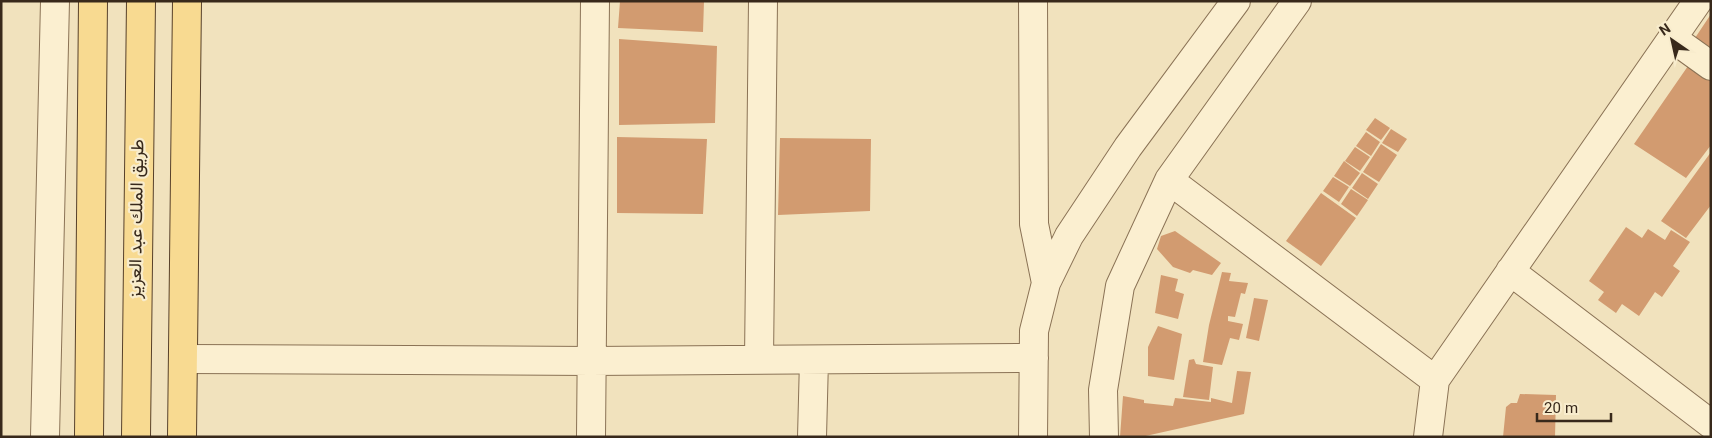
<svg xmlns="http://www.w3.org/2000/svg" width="1712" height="438" font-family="Georgia,Vazirmatn,serif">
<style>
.building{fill:#d29b70}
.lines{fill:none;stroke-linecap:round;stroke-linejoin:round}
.minor-casing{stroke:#8a7255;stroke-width:30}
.major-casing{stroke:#57402a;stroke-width:30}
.minor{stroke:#fbefd0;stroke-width:28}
.major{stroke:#f8da91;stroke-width:28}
.labels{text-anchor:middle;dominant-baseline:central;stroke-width:4.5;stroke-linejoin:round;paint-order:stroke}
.street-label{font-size:18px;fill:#38291b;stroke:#f8eccd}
</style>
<rect width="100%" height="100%" fill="#f1e2bd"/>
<!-- building -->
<path class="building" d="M620 1H704L703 32 618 28Z
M1711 14V54L1693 41Z
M619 39 717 46 715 123 619 125Z
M1688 66 1711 81V145L1686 178 1634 144Z
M1375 118 1390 128 1381 140 1366 130Z
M1391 129 1407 139 1398 152 1382 143Z
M1366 132 1380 142 1371 156 1356 146Z
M617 137 707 139 703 214 617 213Z
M780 138 871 139 870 211 778 215Z
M1381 144 1397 155 1379 182 1363 172Z
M1355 147 1370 157 1360 171 1345 161Z
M1711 152V205L1686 238 1661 221Z
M1344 161 1360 173 1350 186 1334 176Z
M1362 173 1378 184 1368 199 1352 188Z
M1333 177 1349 187 1339 202 1323 191Z
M1351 189 1368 200 1357 216 1341 204Z
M1321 193 1356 218 1321 266 1286 241Z
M1626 227 1642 238 1648 229 1665 240 1671 230 1690 242 1673 266 1680 271 1662 297 1655 292 1639 316 1622 304 1616 313 1598 300 1604 292 1589 281Z
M1175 231 1221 263 1212 275 1193 270 1190 273 1173 267 1157 249 1161 236Z
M1222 272 1231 273 1229 281 1248 283 1245 294 1241 293 1235 317 1228 316V321L1243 324 1239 340 1230 338 1222 365 1203 362 1209 325Z
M1161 275 1178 279 1175 291 1184 294 1178 319 1155 313Z
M1254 298 1268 300 1259 341 1246 338Z
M1158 326 1182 334 1174 380 1148 376V347Z
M1194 359 1196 364 1213 367 1209 400 1183 397 1189 360Z
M1237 371 1251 372 1244 414 1141 437H1120L1123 396 1144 400V403L1173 406 1175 398 1211 402V398L1232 403Z
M1520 394 1556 395 1555 437H1503L1506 407 1511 403H1517Z"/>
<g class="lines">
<defs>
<path id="minor" d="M1033 1 1034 224 1046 283
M1672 38 1711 66
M1169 180 1435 380
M1510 271 1711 424
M183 359 591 361 1034 358
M759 360 763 1
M45 437 55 1
M591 437 595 1
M812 437 814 360
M1033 437 1034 331 1046 283 1069 236 1128 147 1236 1
M1104 437 1103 390 1120 286 1169 180 1297 1
M1428 437 1435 380 1698 1"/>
<path id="major" d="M89 437 93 1
M136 437 141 1
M182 437 187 1"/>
</defs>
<!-- minor casing -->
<use href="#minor" class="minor-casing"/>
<!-- major casing -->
<use href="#major" class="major-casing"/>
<!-- minor -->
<use href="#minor" class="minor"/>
<!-- major -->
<use href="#major" class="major"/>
</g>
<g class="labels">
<!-- street labels -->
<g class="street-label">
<text transform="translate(138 219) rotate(-89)">طريق الملك عبد العزيز</text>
</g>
</g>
<!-- border -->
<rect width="1712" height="438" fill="none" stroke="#38291b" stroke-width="5"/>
<!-- north arrow -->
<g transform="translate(1672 40) rotate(326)" stroke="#f8eccd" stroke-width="4" paint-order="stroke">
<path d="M0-4L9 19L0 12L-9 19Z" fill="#38291b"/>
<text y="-8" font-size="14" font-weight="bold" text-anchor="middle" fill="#38291b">N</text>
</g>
<!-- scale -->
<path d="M1537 413v8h74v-8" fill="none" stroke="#38291b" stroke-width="2.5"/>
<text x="1544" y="413" font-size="15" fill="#38291b" stroke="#f8eccd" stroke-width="4" paint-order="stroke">20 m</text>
</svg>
